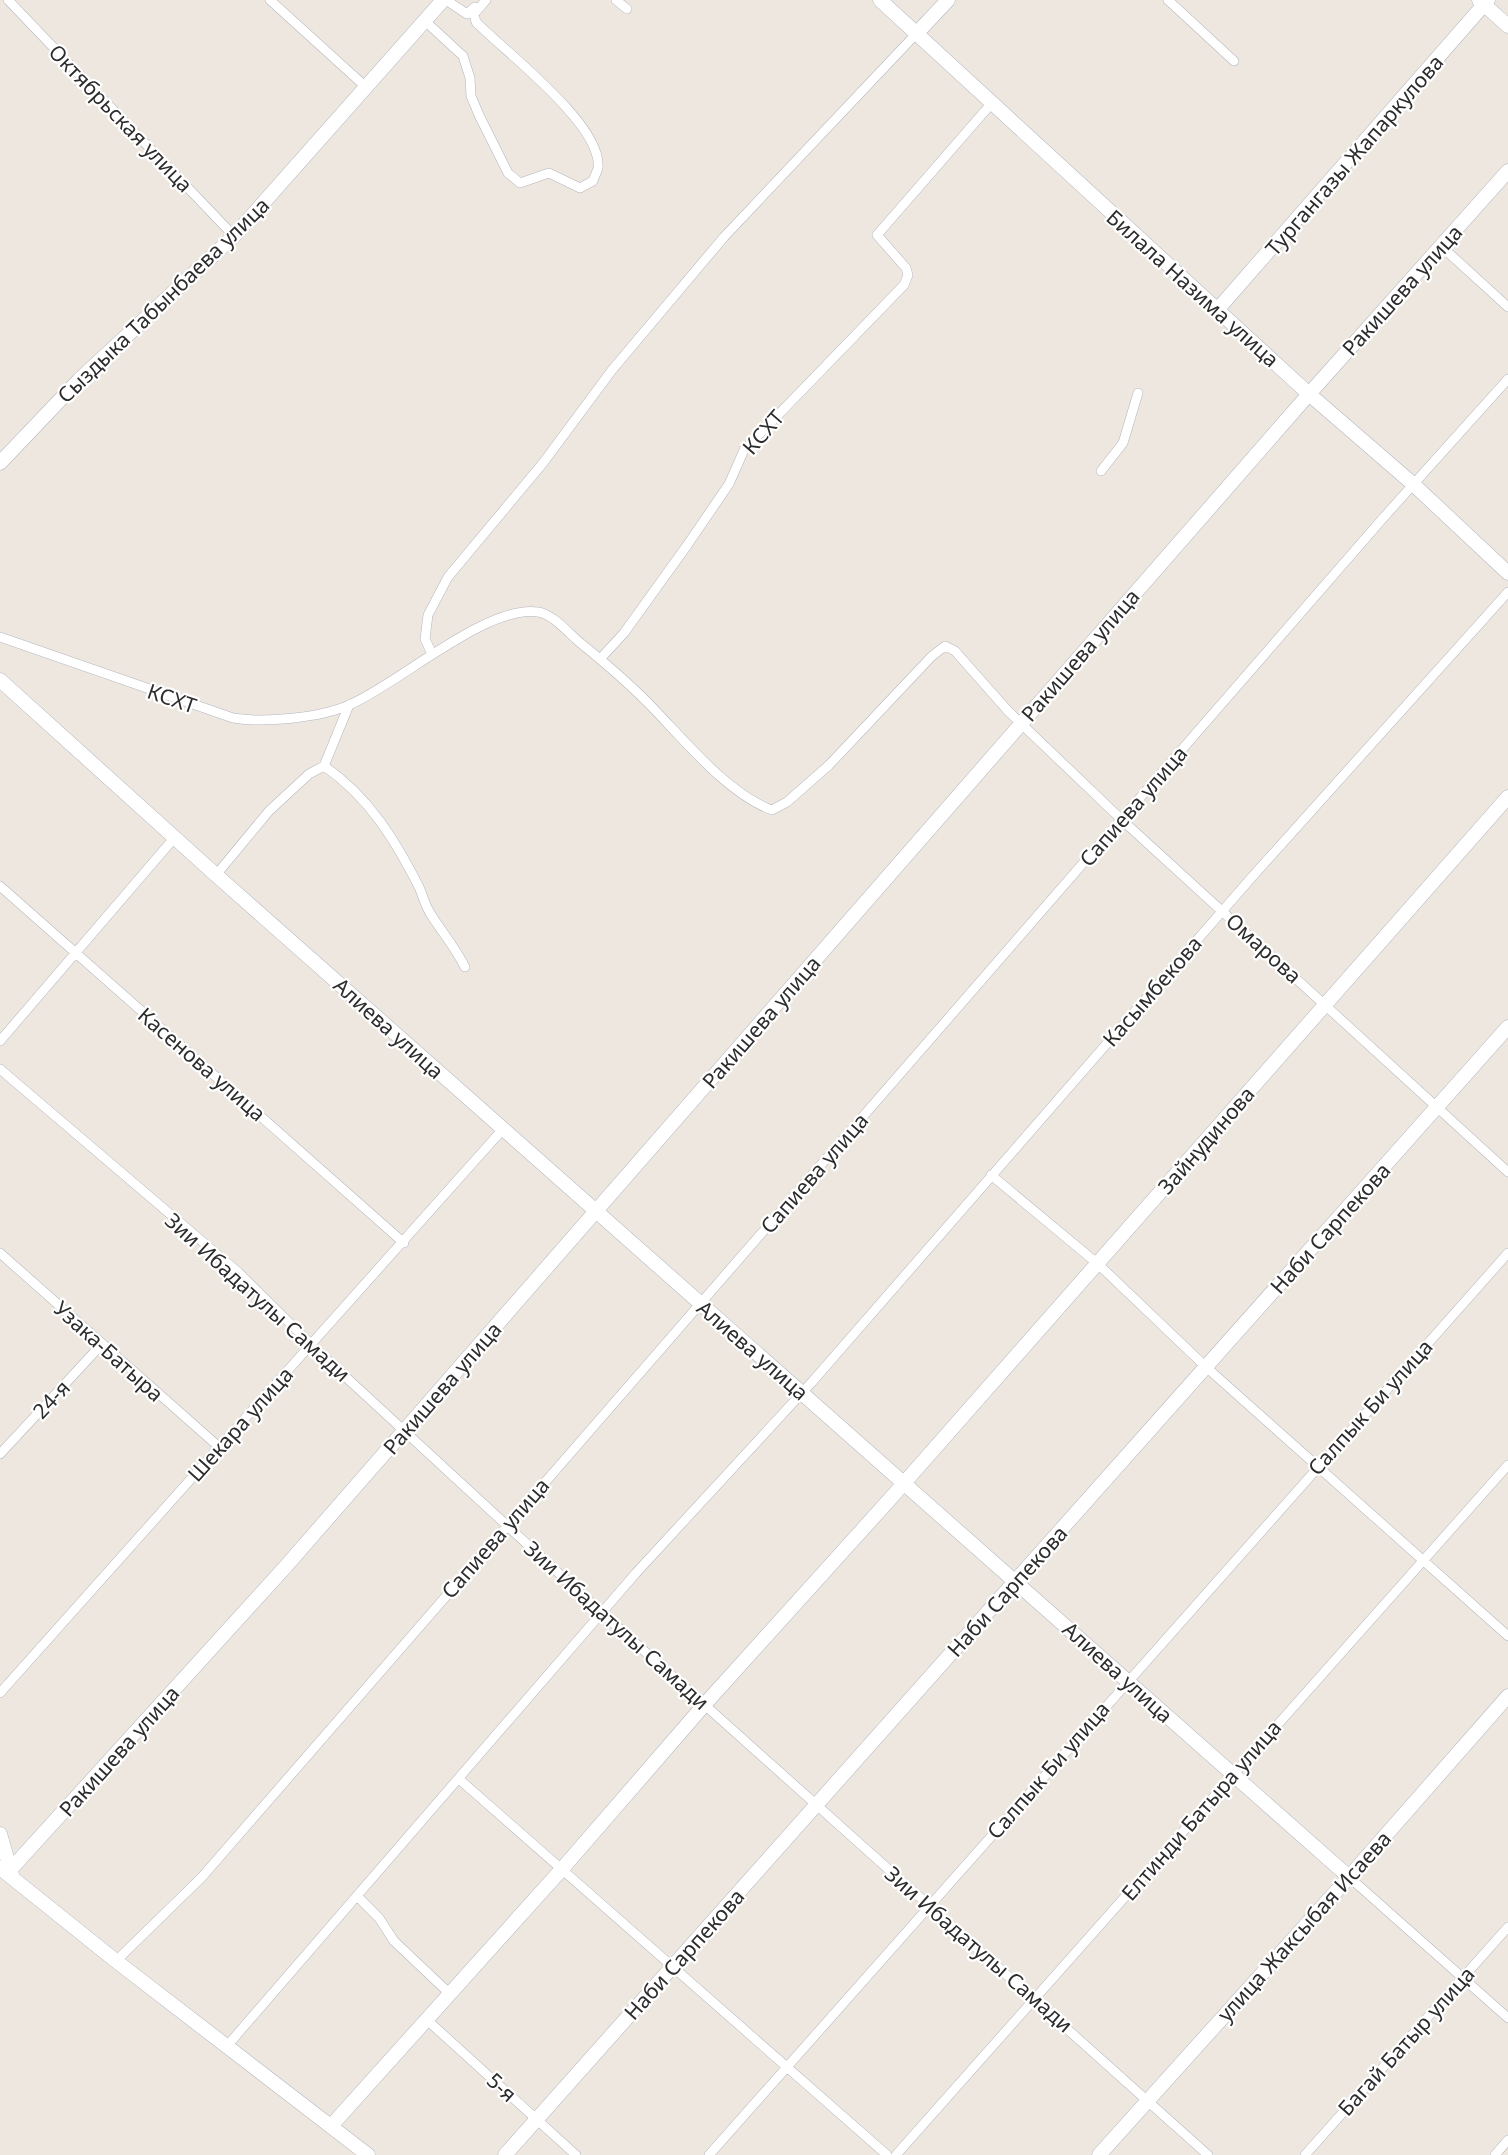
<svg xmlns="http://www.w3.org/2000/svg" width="1508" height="2155" font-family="'Noto Sans',sans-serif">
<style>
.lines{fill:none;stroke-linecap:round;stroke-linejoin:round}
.street-casing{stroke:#b3b6bf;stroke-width:10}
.secondary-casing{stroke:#b3b6bf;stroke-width:15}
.street{stroke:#fff;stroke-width:9}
.secondary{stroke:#fff;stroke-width:14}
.labels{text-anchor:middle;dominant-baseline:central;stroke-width:4.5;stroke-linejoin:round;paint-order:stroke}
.street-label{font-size:21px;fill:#2c2c2c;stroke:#fff}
</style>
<rect width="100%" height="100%" fill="#eee7df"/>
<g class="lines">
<defs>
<path id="street" d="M8 0 234 236
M270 0 367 88
M446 0 467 14 475 7
M616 0 627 9
M1168 0 1234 61
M425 21 463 56 470 78 471 96 479 115 508 173 520 183 549 173 580 188 593 181C594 177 597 172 598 168 603 125 504 51 476 22L474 14 486 0
M1441 246 1508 307
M1101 471 1123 443 1138 393
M0 637 233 718C264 723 320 718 349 705 397 685 487 604 538 612 552 614 567 631 578 641 604 662 629 683 652 707 685 741 728 794 772 810L787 802 829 765 932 656 945 646 955 651 1008 711 1122 820 1508 1172
M432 654 425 639 428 615 448 577 543 463 612 370 724 237 916 34
M600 659 624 633 688 544 729 484 744 450 904 285 908 275 906 268 877 235 991 104
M324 766C369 797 395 840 419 887 423 896 425 905 430 913 441 931 455 947 465 967
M216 875 269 811 309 774 324 766 349 705
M0 886 404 1243
M0 1041 175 837
M0 1069 238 1272 324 1357 603 1614 1208 2155
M991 1175 1098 1264 1206 1367 1508 1636
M0 1253 219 1447
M0 1454 101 1345
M0 1693 503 1129
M459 1779 887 2155
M1349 1877 1508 2018
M357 1896 379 1918 394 1941 450 1994
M116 1961 202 1877 1384 517 1508 379
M427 2020 576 2155
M227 2046 636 1573 812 1382 1252 877 1508 592
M709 2155 1508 1253
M896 2155 1508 1465
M1305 2155 1508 1927
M1495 2155 1508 2140"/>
<path id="secondary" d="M880 0 1309 394 1413 484 1508 573
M1479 0 1508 26
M916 34 948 0
M1218 309 1488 0
M0 463 79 380 234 236 443 0
M0 680 216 875 1349 1877
M0 1834 12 1875
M0 1868 116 1961 368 2155
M11 1869 287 1565 1309 394 1508 171
M331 2126 562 1869 705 1704 890 1499 1508 797
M505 2155 1508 1027
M1099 2155 1349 1877 1508 1696"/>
</defs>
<!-- street casing -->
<use href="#street" class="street-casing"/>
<!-- secondary casing -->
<use href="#secondary" class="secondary-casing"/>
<!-- street -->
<use href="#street" class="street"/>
<!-- secondary -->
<use href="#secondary" class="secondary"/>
</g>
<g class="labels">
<!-- street labels -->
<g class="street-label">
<text transform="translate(121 118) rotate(46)">Октябрьская улица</text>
<text transform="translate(1354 155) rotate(-49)">Тургангазы Жапаркулова</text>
<text transform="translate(1193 288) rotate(42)">Билала Назима улица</text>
<text transform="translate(1402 290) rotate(-48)">Ракишева улица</text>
<text transform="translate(163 300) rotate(-44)">Сыздыка Табынбаева улица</text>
<text transform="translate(763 432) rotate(-49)">КСХТ</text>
<text transform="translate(1080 655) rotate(-49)">Ракишева улица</text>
<text transform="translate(172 698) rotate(19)">КСХТ</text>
<text transform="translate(1133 806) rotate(-49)">Сапиева улица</text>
<text transform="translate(1264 948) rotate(42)">Омарова</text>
<text transform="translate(1152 991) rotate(-49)">Касымбекова</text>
<text transform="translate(761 1022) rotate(-49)">Ракишева улица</text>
<text transform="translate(389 1028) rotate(42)">Алиева улица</text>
<text transform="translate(202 1064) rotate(41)">Касенова улица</text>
<text transform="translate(1206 1140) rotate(-49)">Зайнудинова</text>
<text transform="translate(814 1173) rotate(-49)">Сапиева улица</text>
<text transform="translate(1330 1228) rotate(-48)">Наби Сарпекова</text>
<text transform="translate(258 1297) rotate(42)">Зии Ибадатулы Самади</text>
<text transform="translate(753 1350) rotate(41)">Алиева улица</text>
<text transform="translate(109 1351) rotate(42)">Узака-Батыра</text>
<text transform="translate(442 1388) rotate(-49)">Ракишева улица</text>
<text transform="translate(51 1399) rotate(-47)">24-я</text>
<text transform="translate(1370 1407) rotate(-48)">Салпык Би улица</text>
<text transform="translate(240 1424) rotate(-48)">Шекара улица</text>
<text transform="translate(495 1538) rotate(-49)">Сапиева улица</text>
<text transform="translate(1007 1591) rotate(-48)">Наби Сарпекова</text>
<text transform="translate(617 1625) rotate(42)">Зии Ибадатулы Самади</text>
<text transform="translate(1118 1672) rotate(42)">Алиева улица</text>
<text transform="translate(119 1751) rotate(-48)">Ракишева улица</text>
<text transform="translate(1048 1770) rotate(-49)">Салпык Би улица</text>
<text transform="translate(1201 1810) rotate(-49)">Елтинди Батыра улица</text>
<text transform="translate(1304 1926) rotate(-48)">улица Жаксыбая Исаева</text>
<text transform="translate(979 1949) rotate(41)">Зии Ибадатулы Самади</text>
<text transform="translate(684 1954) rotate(-48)">Наби Сарпекова</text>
<text transform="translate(1406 2041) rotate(-48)">Багай Батыр улица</text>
<text transform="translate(502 2087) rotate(42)">5-я</text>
</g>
</g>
</svg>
